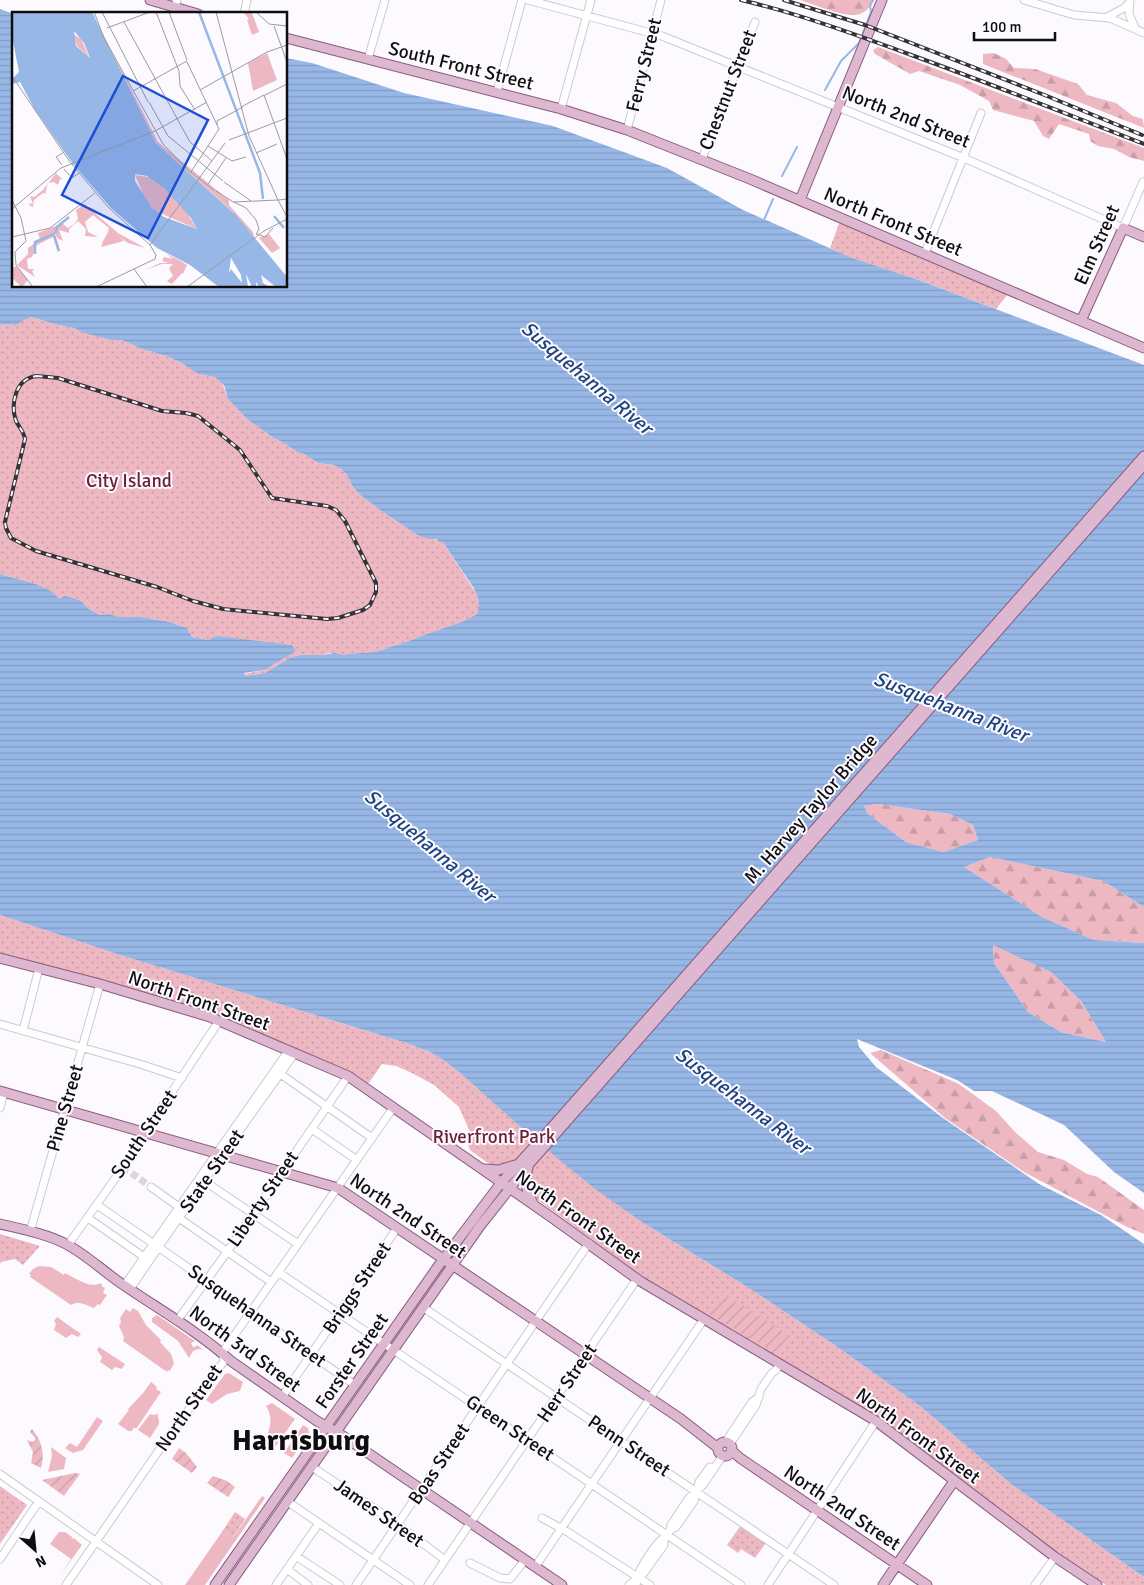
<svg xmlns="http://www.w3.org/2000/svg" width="1144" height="1585" font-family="Signika,sans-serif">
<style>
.grass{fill:#edb8c2}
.forest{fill:url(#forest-firs)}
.park{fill:url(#park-dots)}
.garden{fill:url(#garden-furrows)}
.water{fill:url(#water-rules);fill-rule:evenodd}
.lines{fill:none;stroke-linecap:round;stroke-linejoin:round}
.stream{stroke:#97b7e6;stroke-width:2}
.minor-tunnel{stroke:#d9d6db;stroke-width:7;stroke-dasharray:7 3.5;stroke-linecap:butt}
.minor-casing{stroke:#cdc9cf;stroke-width:9}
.major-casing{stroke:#875c7a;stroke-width:11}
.minor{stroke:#fff;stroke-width:7}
.major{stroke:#deb7d1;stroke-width:9}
.rail-casing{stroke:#343335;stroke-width:4}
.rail{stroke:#fdfaff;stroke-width:2;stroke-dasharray:5.5;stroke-linecap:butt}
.labels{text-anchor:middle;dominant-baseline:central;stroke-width:4;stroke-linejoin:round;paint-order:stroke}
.street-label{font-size:19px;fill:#0e0d0f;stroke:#fdfaff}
.park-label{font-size:19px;fill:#6b2136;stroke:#fdfaff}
.water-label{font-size:20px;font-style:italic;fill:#1d447d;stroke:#fdfaff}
.town-label{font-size:29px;font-weight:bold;fill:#0e0d0f;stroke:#fdfaff}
.inset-river{fill:none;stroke:#97b7e6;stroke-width:2.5}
.inset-road{fill:none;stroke:#9d9b9f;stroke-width:1}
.view{fill:#1d4ed8;fill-opacity:0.15;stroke:#1d4ed8;stroke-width:2.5}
.inset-edge{fill:none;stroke:#0e0d0f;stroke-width:2.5}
</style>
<defs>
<pattern id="forest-firs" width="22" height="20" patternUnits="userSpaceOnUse" patternTransform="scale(1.25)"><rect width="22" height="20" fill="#edb8c2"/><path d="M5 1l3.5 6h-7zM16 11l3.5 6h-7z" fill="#ca9da6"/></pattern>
<pattern id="park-dots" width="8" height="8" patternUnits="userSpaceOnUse" patternTransform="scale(1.25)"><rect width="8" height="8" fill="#edb8c2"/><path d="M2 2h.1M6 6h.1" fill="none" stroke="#ca9da6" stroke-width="1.8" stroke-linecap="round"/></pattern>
<pattern id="garden-furrows" width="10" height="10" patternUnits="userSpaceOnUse" patternTransform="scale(1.25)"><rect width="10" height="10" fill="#edb8c2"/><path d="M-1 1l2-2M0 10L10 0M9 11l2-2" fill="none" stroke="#ca9da6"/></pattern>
<pattern id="water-rules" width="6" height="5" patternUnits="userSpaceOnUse" patternTransform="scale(1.25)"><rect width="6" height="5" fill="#97b7e6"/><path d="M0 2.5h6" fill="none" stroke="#819cc4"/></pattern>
</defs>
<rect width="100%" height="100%" fill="#fdfaff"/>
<!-- grass -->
<path class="grass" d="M39 1266 51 1267 64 1275 65 1273C75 1278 90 1289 101 1283L102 1286 105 1288 103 1293 107 1295 100 1305 98 1304 94 1308C85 1305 80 1300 71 1305L30 1277 31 1275 29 1274 33 1269Z
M133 1308 138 1311 146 1325 161 1340 160 1342 171 1354 174 1363 170 1371 168 1370 167 1372 123 1341 124 1337 119 1326 121 1322 120 1318 126 1309 130 1312Z
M157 1315 195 1341 191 1343 193 1347H195L197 1345 203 1350 198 1349 193 1351 189 1358 178 1341 152 1322V1318Z
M57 1317 81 1334 78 1337 72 1334 66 1338 54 1330 56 1324 54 1321Z
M99 1347 125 1364 122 1369 115 1367 112 1370 100 1362 102 1357 97 1350Z
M229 1373 243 1382 240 1391 227 1394 212 1404 206 1400 225 1374Z
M151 1382 157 1387 156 1389 161 1392 136 1429 134 1427 132 1431H128L118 1424 129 1410 128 1409 143 1393Z
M272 1403 295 1419 275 1447 265 1439C271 1428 273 1417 266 1406Z
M150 1414 153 1415 158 1414V1418L159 1420V1424L150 1438 138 1430Z
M97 1417 103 1421 83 1450 73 1453 65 1448 70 1443 77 1447Z
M303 1425 308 1428 309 1433 292 1458 284 1453Z
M51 1447 66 1458 64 1469 48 1472 52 1456Z
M262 1496 265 1498 205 1585H185L222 1532 232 1539Z
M59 1532H65L72 1537V1538L73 1539 74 1538 82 1545 59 1577 71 1559 50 1544Z"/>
<!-- forest -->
<path class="forest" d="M800 0H874C870 6 867 12 860 14 846 19 814 4 800 0Z
M878 47 1144 148V161L1129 157 1114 149 1098 146 1090 141 1089 134 1059 124 1049 139 1043 136 1034 121 993 110 989 101 960 85 919 71 910 74 875 54 873 50Z
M994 53 1006 59 1014 68 1035 69 1078 84 1087 95 1116 103 1133 116 1143 119 1144 128 983 64V54Z
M878 804 950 814 973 825 978 840 943 852 906 842 868 814 864 806Z
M990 857 1103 881 1144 907V943L1094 940 1042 917 964 867Z
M993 944 1051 972 1081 1001 1106 1042 1061 1032 1028 1012 994 963Z
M881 1050 959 1084 996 1111 1016 1133 1038 1152 1064 1160 1087 1174 1098 1177 1144 1210V1234L1127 1227 1024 1172 945 1118 870 1053Z"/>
<!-- park -->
<path class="park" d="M840 221 1008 294 996 309 919 280 851 258 830 248Z
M31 317 58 325 74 328 77 330 111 340 116 339 122 340 142 349 166 356 180 362 198 374 215 377 222 382 228 399 247 419 275 439 281 441 297 452 304 454 318 463 334 465 340 468 347 475 353 487 359 494 380 510 419 536 442 541 476 593 480 607 477 614 464 621 421 636 412 640 375 652 348 654 344 656 339 654 329 653 322 655H300L291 657 265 673 244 676V674L264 670 292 645 209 640 192 637 187 628 170 622 142 617H117L109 614 100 615 89 609 80 600 56 597C49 584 14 579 0 574V324L16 325 24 319Z
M0 915 117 954 406 1043 428 1051 442 1059 459 1072 527 1133 645 1224 749 1288 836 1346 920 1406 1011 1484 1144 1577V1585H1106L1053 1551 885 1422 639 1274 470 1150 466 1139V1134L470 1132 459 1107 434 1085 412 1073 396 1066 382 1064 368 1084 354 1075 312 1056 159 998 0 953Z
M0 1234 40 1246 23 1265 15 1259 1 1262 0 1264Z
M0 1486 27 1505 0 1544Z
M235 1512 245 1519 232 1539 222 1532Z
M741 1525 766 1543 755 1558 741 1549 738 1553 727 1545Z"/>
<!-- garden -->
<path class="garden" d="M722 1292 792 1337 780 1355 709 1314Z
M32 1429C42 1441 45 1453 41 1468L31 1463 33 1452 27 1440 33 1442 36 1439 30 1432Z
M179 1448 186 1453 197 1467 192 1473 172 1459Z
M75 1473 80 1474 64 1496 42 1480Z
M213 1476 227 1481 235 1487 228 1497 207 1483Z"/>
<!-- water -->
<path class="water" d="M0 9 14 14V286H286V58L312 63 404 93 553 126 667 168 743 210 852 258 916 279 1144 365V907L1103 881 990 857 964 867 1042 917 1094 940 1144 943V1193L1114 1172 1064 1125 992 1091H974L957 1080 857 1039 859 1047 876 1067 943 1118 1039 1184 1101 1215 1144 1244V1577L1011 1484 920 1406 836 1346 749 1288 645 1224 595 1189 527 1133 459 1072 442 1059 428 1051 406 1043 117 954 0 915V574C14 579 49 584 57 597L60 598 65 596 80 600 89 609 100 615 109 614 118 617H142L170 622 187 628 192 637 209 640 217 636 292 645 296 651 264 670 244 673 245 676 265 673 291 657 300 655H322L335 653 344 655 348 654 375 652 412 640 421 636 464 621 477 614C481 605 478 596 473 587L442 541 440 542 436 539H429L419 536 380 510 359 494 353 487 347 475 340 468 334 465 318 463 304 454 297 452 281 441 275 439 247 419 228 399 224 385 215 377 198 374 180 362 166 356 142 349 122 340H111L81 332 74 328 58 325 31 317 24 320 16 325 0 324ZM878 804 950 814 973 825 978 840 943 852 906 842 868 814 864 806ZM993 945 1051 972 1081 1001 1106 1042 1061 1032 1028 1012 994 963Z"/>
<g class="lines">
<!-- stream -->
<path class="stream" d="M825 90 841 61 859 43 871 12 870 6 873 0
M782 176 797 147
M764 220 773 199"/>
<!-- minor-tunnel -->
<path class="minor-tunnel" d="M123 1167 151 1187"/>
<defs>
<path id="minor" d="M528 0 662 36 964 158 1123 228 1143 182
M1024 0 1074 15 1110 18 1144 33
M1130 0 1129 14 1135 28
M175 7 177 0
M244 14 247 0
M1107 17 1124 8 1130 2
M368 59 385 0
M497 92 522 0
M561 109 591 0
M627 130 661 0
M702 159 755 22
M925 253 981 113
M0 1024 140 1064 182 1078
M23 1031 39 968
M279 1073 372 1138
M0 1108 4 1092
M312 1129 357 1160
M204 1181 298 1244
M151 1187 179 1207
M97 1205 154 1244
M88 1218 144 1257
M179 1218 271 1282
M30 1232 100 984
M68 1245 141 1142 150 1125 219 1021
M158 1247C224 1292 289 1340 355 1385
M278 1272 741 1585
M124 1286 289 1050
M130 1289 217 1162 295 1053
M424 1308 834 1585
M177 1321 227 1252 348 1076
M282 1397 397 1228
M727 1440 752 1402 759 1397
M730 1444 756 1405 761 1389 772 1373 776 1370 780 1364
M312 1467 392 1520 445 1560
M0 1474 158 1585
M288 1502 410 1585
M542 1518 566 1531 650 1585
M671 1529 676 1527 694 1501 699 1482 710 1467
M296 1556 340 1585
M0 1559 39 1501
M470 1563 500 1578 510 1579 525 1560
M535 1567 704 1319
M287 1569 308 1585
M66 1585 157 1453 224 1361 222 1353 393 1108
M276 1585 319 1523
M356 1585 589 1243
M428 1585 637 1279
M629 1585 644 1573 664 1545V1539
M636 1585C637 1580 638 1574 640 1570 645 1561 652 1550 658 1543 664 1537 671 1534 671 1525L689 1498 703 1485 723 1455
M768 1585 876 1421
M1035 1585 1055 1557"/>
<path id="major" d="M150 0 198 14
M286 38 561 109 627 130 750 179 1144 348
M800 200 882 0
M1081 321 1123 228 1144 237
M0 958 100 984 210 1017 348 1076 551 1217 640 1281 876 1421 1055 1557 1097 1585
M0 1091 338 1188 681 1419 718 1448
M528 1168C523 1182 527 1193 534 1205
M484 1169 499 1170 515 1165
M0 1224C21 1229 47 1234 66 1244 87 1255 105 1273 125 1286 160 1310 199 1332 231 1361L317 1421 343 1436 562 1585
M718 1449a7 7 0 1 1 14 0a7 7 0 1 1-14 0Z
M731 1450 740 1458 927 1585
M215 1585 439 1265 501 1183 553 1126 1144 456
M229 1585 480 1226 530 1163 1144 465
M883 1585 954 1481"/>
</defs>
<!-- minor casing -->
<use href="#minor" class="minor-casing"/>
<!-- major casing -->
<use href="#major" class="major-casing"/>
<!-- minor -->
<use href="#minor" class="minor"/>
<!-- major -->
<use href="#major" class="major"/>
<defs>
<path id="rail" d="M741 0C800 14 857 35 914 56 991 84 1067 114 1144 144
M784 0 865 25 1047 96 1142 135
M37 376 58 378 162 411 186 413 198 416 240 450 272 498 327 506 336 510 345 521 376 583V592L370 605 363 610 338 618 327 619 223 609 193 601 157 587 36 551 11 538 6 528 5 522 25 439C24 432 19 427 16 421 10 403 16 378 37 376Z"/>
</defs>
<!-- rail casing -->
<use href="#rail" class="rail-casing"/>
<!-- rail -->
<use href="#rail" class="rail"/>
</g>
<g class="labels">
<!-- street labels -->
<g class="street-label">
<text transform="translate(644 65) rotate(-76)">Ferry Street</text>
<text transform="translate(461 66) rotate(14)">South Front Street</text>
<text transform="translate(728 90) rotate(-69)">Chestnut Street</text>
<text transform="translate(906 117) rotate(22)">North 2nd Street</text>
<text transform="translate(893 222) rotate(23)">North Front Street</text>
<text transform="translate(1097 245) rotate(-66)">Elm Street</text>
<text transform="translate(811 809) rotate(-49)">M. Harvey Taylor Bridge</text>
<text transform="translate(199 1001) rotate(19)">North Front Street</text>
<text transform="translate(65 1108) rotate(-74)">Pine Street</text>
<text transform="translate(144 1134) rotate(-56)">South Street</text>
<text transform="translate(212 1171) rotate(-55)">State Street</text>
<text transform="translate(263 1199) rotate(-56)">Liberty Street</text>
<text transform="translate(408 1216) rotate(34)">North 2nd Street</text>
<text transform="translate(578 1217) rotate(35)">North Front Street</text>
<text transform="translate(357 1288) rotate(-56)">Briggs Street</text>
<text transform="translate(257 1316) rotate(35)">Susquehanna Street</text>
<text transform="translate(245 1349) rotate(36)">North 3rd Street</text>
<text transform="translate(352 1361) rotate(-55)">Forster Street</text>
<text transform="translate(567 1383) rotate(-56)">Herr Street</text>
<text transform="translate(189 1408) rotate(-55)">North Street</text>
<text transform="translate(510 1428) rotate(34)">Green Street</text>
<text transform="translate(918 1436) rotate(36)">North Front Street</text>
<text transform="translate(629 1446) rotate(34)">Penn Street</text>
<text transform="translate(439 1464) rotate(-56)">Boas Street</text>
<text transform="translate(842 1508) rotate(34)">North 2nd Street</text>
<text transform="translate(379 1513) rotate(35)">James Street</text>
</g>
<!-- park labels -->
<g class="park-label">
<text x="129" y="481">City Island</text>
<text x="494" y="1137">Riverfront Park</text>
</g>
<!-- water labels -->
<g class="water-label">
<text transform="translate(587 378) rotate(40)">Susquehanna River</text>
<text transform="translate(951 707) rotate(21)">Susquehanna River</text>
<text transform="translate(430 846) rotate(40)">Susquehanna River</text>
<text transform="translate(743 1101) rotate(37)">Susquehanna River</text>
</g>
<!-- town labels -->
<g class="town-label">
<text x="301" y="1440">Harrisburg</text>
</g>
</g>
<!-- overview -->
<g transform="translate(12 12)">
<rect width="275" height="275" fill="#fdfaff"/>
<path d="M232 1H240L247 20 240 23 235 8 237 7Z" fill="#edb8c2"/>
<path d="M61 22 69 27 77 45 65 34ZM44 161 51 168 48 167 46 173 42 170 36 171 33 182 31 181 22 188 21 195 18 194 17 191 21 192 18 184 22 185 31 178ZM72 192 106 221 133 236 116 231 97 218 95 221 97 216 81 203 73 210 76 220 86 225 73 224 74 217 66 209 57 217V221L47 218 51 229 45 226 43 220 48 210 56 216 62 212 66 207 64 198ZM46 213 42 221 47 235 46 241 41 225 25 233 20 245 15 247 16 257H23L20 259 23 265 5 253 16 242V236L28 227 26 221ZM257 222 268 236 260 241 247 226ZM154 242 167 248 175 253 171 262 161 252H150L133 258 148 251H157L150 249 152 245 161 247ZM4 254 16 268 10 275 0 266V257Z" fill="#edb8c2"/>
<path d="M255 41 265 68 241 79 236 51Z" fill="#edb8c2"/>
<path d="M80 0 146 130 217 188V193L241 220 242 225 219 198 144 131ZM123 163 142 166 172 196 185 217 143 199 134 189ZM98 217 112 229 89 235 91 229ZM161 252 171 260 160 272 155 269 161 264 157 256Z" fill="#edb8c2"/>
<path d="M0 0H80L144 131 224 203 275 265V275H264L249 263 251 271 256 274 247 275 244 270V275H240L234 262 236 275H207L178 253 145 236 99 196 61 152 23 98 8 70 0 72V67L7 60 0 24ZM62 19 72 31 78 46 64 34ZM123 162 135 164 152 176 179 206 185 217 152 205 140 196 123 169ZM219 246 229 263 230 271 219 257 217 261Z" fill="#97b7e6" fill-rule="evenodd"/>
<path class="inset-river" d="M187 0 248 161 251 187M262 204 272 216M43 222 45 215 57 205M42 223 47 239M23 242V230L42 222"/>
<path class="inset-road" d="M82 0 92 26 151 132 176 158 203 179M90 0 136 90M144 0 167 59 168 74 183 98M157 0 175 48M204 0 237 124 266 188 275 187M244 0 257 12 275 14M112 10 178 130 200 149M262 14 275 50M95 16 138 0M175 50 207 117 179 160M0 64 58 150 96 195 138 233M188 78 255 40 275 33M121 79 175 49M251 84 275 72M137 90 156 124 211 169M229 95 252 83 275 147M205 113V109L231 95M217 128 275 106M196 134 220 149 234 145M244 141 265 132M50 153 44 145 51 141M52 157 60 166 67 161M212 170 239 189M196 172 214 146M204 179 223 191M0 188 9 206 14 229 3 240 4 253 21 275M222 190 266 188 275 205M222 190 234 196 244 208 247 217 244 223M0 197 49 156 143 119 195 90M245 222 253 225 261 216M0 225 38 216 83 181M122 257 135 275M84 275 143 247 144 243 138 233 213 131M175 275 252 219 275 207"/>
<path class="view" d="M111 64 196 108 136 226 50 183Z"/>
<rect width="275" height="275" class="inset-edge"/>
</g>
<!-- north arrow -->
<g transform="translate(35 1550) rotate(153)" stroke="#fdfaff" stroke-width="4" paint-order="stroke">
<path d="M0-4L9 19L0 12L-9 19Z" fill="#0e0d0f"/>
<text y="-8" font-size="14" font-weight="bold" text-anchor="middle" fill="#0e0d0f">N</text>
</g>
<!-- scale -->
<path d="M974 32v8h81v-8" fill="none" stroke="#0e0d0f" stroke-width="2.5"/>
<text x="982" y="32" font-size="15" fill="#0e0d0f" stroke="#fdfaff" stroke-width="4" paint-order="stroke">100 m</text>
</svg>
